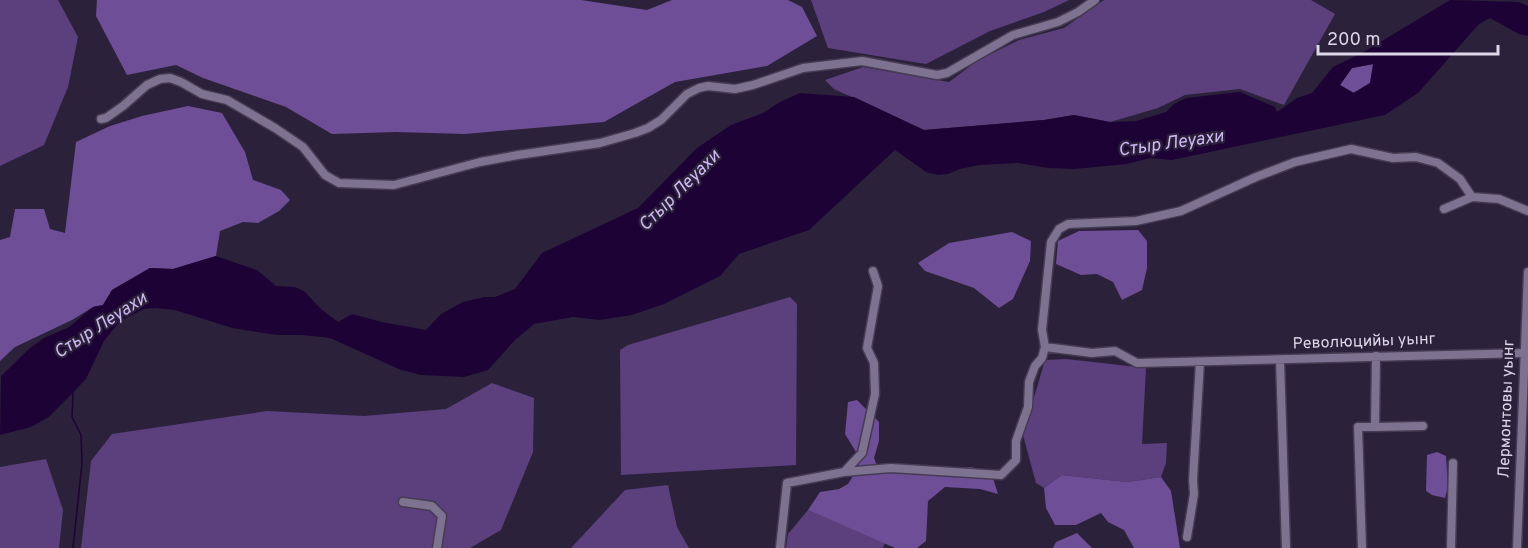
<svg xmlns="http://www.w3.org/2000/svg" width="1528" height="548" font-family="Overpass,sans-serif">
<style>
.green{fill:#5b407d}
.forest{fill:#6e4e96}
.water{fill:#1d0335;fill-rule:evenodd}
.lines{fill:none;stroke-linecap:round;stroke-linejoin:round}
.stream{stroke:#1d0335;stroke-width:1.5}
.minor-casing{stroke:#453b52;stroke-width:11}
.minor{stroke:#7e7291;stroke-width:8}
.labels{text-anchor:middle;dominant-baseline:central;stroke-width:4.5;stroke-linejoin:round;paint-order:stroke}
.street-label{font-size:16px;fill:#ddd7e8;stroke:#2c213b}
.water-label{font-size:18px;font-style:italic;fill:#d0b8f5;stroke:#2c213b}
</style>
<rect width="100%" height="100%" fill="#2c213b"/>
<!-- green -->
<path class="green" d="M0 0H58L78 37 68 87 44 145 0 166Z
M811 0H1069L1044 12 990 31 926 64 828 48Z
M1104 0H1311L1335 14 1284 105 1240 89 1185 95 1158 108 1110 122 1074 115 1044 120 924 130 834 89 825 80 863 67 949 82 977 61 1019 40 1064 28Z
M790 297 797 304 796 465 621 475 620 350 628 345Z
M1066 359 1146 368 1142 444 1167 443 1166 463 1161 477 1127 482 1062 475 1044 488 1036 483 1023 435 1045 360Z
M492 383 534 398 533 452 501 530 470 548H81L91 461 112 434 267 411 364 416 446 409Z
M46 459 63 510 59 548H0V467Z
M668 485 677 527 689 548H571L625 490Z
M808 510 885 543 883 548H786L788 534Z"/>
<!-- forest -->
<path class="forest" d="M97 0H581L647 10 672 0H788L802 7 817 36 767 66 675 82 604 122 465 134 396 132 332 134 286 107 203 78 176 65 127 75 96 16Z
M1374 64 1370 83 1353 93 1340 85 1352 68Z
M188 106 222 113 245 152 253 180 281 190 290 200 279 211 258 223 243 222 220 231 216 256 173 269 150 268 112 290 103 305 93 307 72 320 15 347 0 361V240L10 237 15 209H44L50 229 65 233 76 142 110 126 142 116Z
M1138 230 1147 241V268L1142 290 1122 300 1113 282 1097 274 1081 275 1056 264 1058 241 1079 231Z
M1012 232 1031 241 1030 261 1013 299 999 308 974 288 925 271 918 263 949 243Z
M857 400 879 422V441L874 458 879 471 903 473 972 467 993 478 998 494 980 489 945 487 928 501 926 541 917 548H895L808 510 820 492 839 489 848 484 856 471V452L845 434 848 402Z
M1437 452 1446 456 1448 487 1445 498 1432 495 1426 491 1427 455Z
M1062 475 1127 482 1161 477 1171 491 1180 548H1134L1124 530 1108 522 1101 513 1076 525H1055L1046 508 1044 488Z
M1077 533 1092 548H1053L1056 542Z"/>
<!-- water -->
<path class="water" d="M1450 0 1519 2 1528 6V36L1519 34 1490 18 1479 24 1418 93 1385 115 1172 160 1150 158 1127 164 1074 169 1048 168 1018 163 979 165 960 169 948 174 938 175 926 172 895 150 809 230 739 254 720 276 664 304 632 315 600 320 573 317 534 324 515 340 488 370 464 377 421 375 401 370 330 338 303 335H277L232 328 175 310 155 308 144 309 120 321 104 341 86 379 49 417 31 427 0 435 1 376 30 348 44 338 69 327 93 307 103 305 112 290 150 268 173 269 216 256 257 270 276 286 295 287 304 291 321 309 338 322 352 314 382 322 426 330 441 314 463 302 484 297H495L515 289 542 253 638 208 697 148 731 125 763 113 780 102 800 93 854 97 924 130 1044 120 1074 115 1110 122 1136 121 1166 112 1174 104 1186 98 1240 92 1275 107 1277 112 1297 98 1312 93 1333 67 1362 53ZM1373 64 1370 83 1354 93 1340 85 1352 68Z"/>
<g class="lines">
<!-- stream -->
<path class="stream" d="M73 393 72 417 81 435 82 463 73 548"/>
<defs>
<path id="minor" d="M101 119 106 118 123 106 147 85 160 79 170 78 181 82 202 94 227 100 275 128 303 147 325 175 339 183 394 185 480 162 518 155 600 143 635 133 648 128 661 120 687 94 699 88 708 86 735 89 753 85 803 68 862 61 937 75 947 73 1013 35 1058 22 1078 12 1095 0
M1472 197 1460 179 1438 163 1416 157 1393 158 1351 149 1295 162 1256 177 1181 211 1136 221 1068 224 1059 229 1051 242 1042 330 1045 347 1092 353 1115 351 1137 363 1528 353
M1444 209 1472 197 1499 199 1528 211
M1280 360 1286 548
M1375 427 1423 426
M844 472 891 468 1001 475 1016 460V441L1028 407 1029 382 1035 366 1042 358 1045 347
M403 502 432 506 442 516 437 548
M1187 537 1194 494 1193 480 1200 362
M780 548 787 483 844 472 862 453 875 394 874 363 867 348 878 286 873 271
M1362 548 1358 427H1375L1376 356
M1451 548 1453 463
M1517 548 1528 272"/>
</defs>
<!-- minor casing -->
<use href="#minor" class="minor-casing"/>
<!-- minor -->
<use href="#minor" class="minor"/>
</g>
<g class="labels">
<!-- street labels -->
<g class="street-label">
<text transform="translate(1364 342) rotate(-2)">Революцийы уынг</text>
<text transform="translate(1507 409) rotate(-88)">Лермонтовы уынг</text>
</g>
<!-- water labels -->
<g class="water-label">
<text transform="translate(1171 144) rotate(-8)">Стыр Леуахи</text>
<text transform="translate(680 191) rotate(-45)">Стыр Леуахи</text>
<text transform="translate(101 326) rotate(-33)">Стыр Леуахи</text>
</g>
</g>
<!-- scale -->
<path d="M1318 45v9h180v-9" fill="none" stroke="#ddd7e8" stroke-width="3"/>
<text x="1327" y="45" font-size="18" fill="#ddd7e8" stroke="#2c213b" stroke-width="4.5" paint-order="stroke">200 m</text>
</svg>
